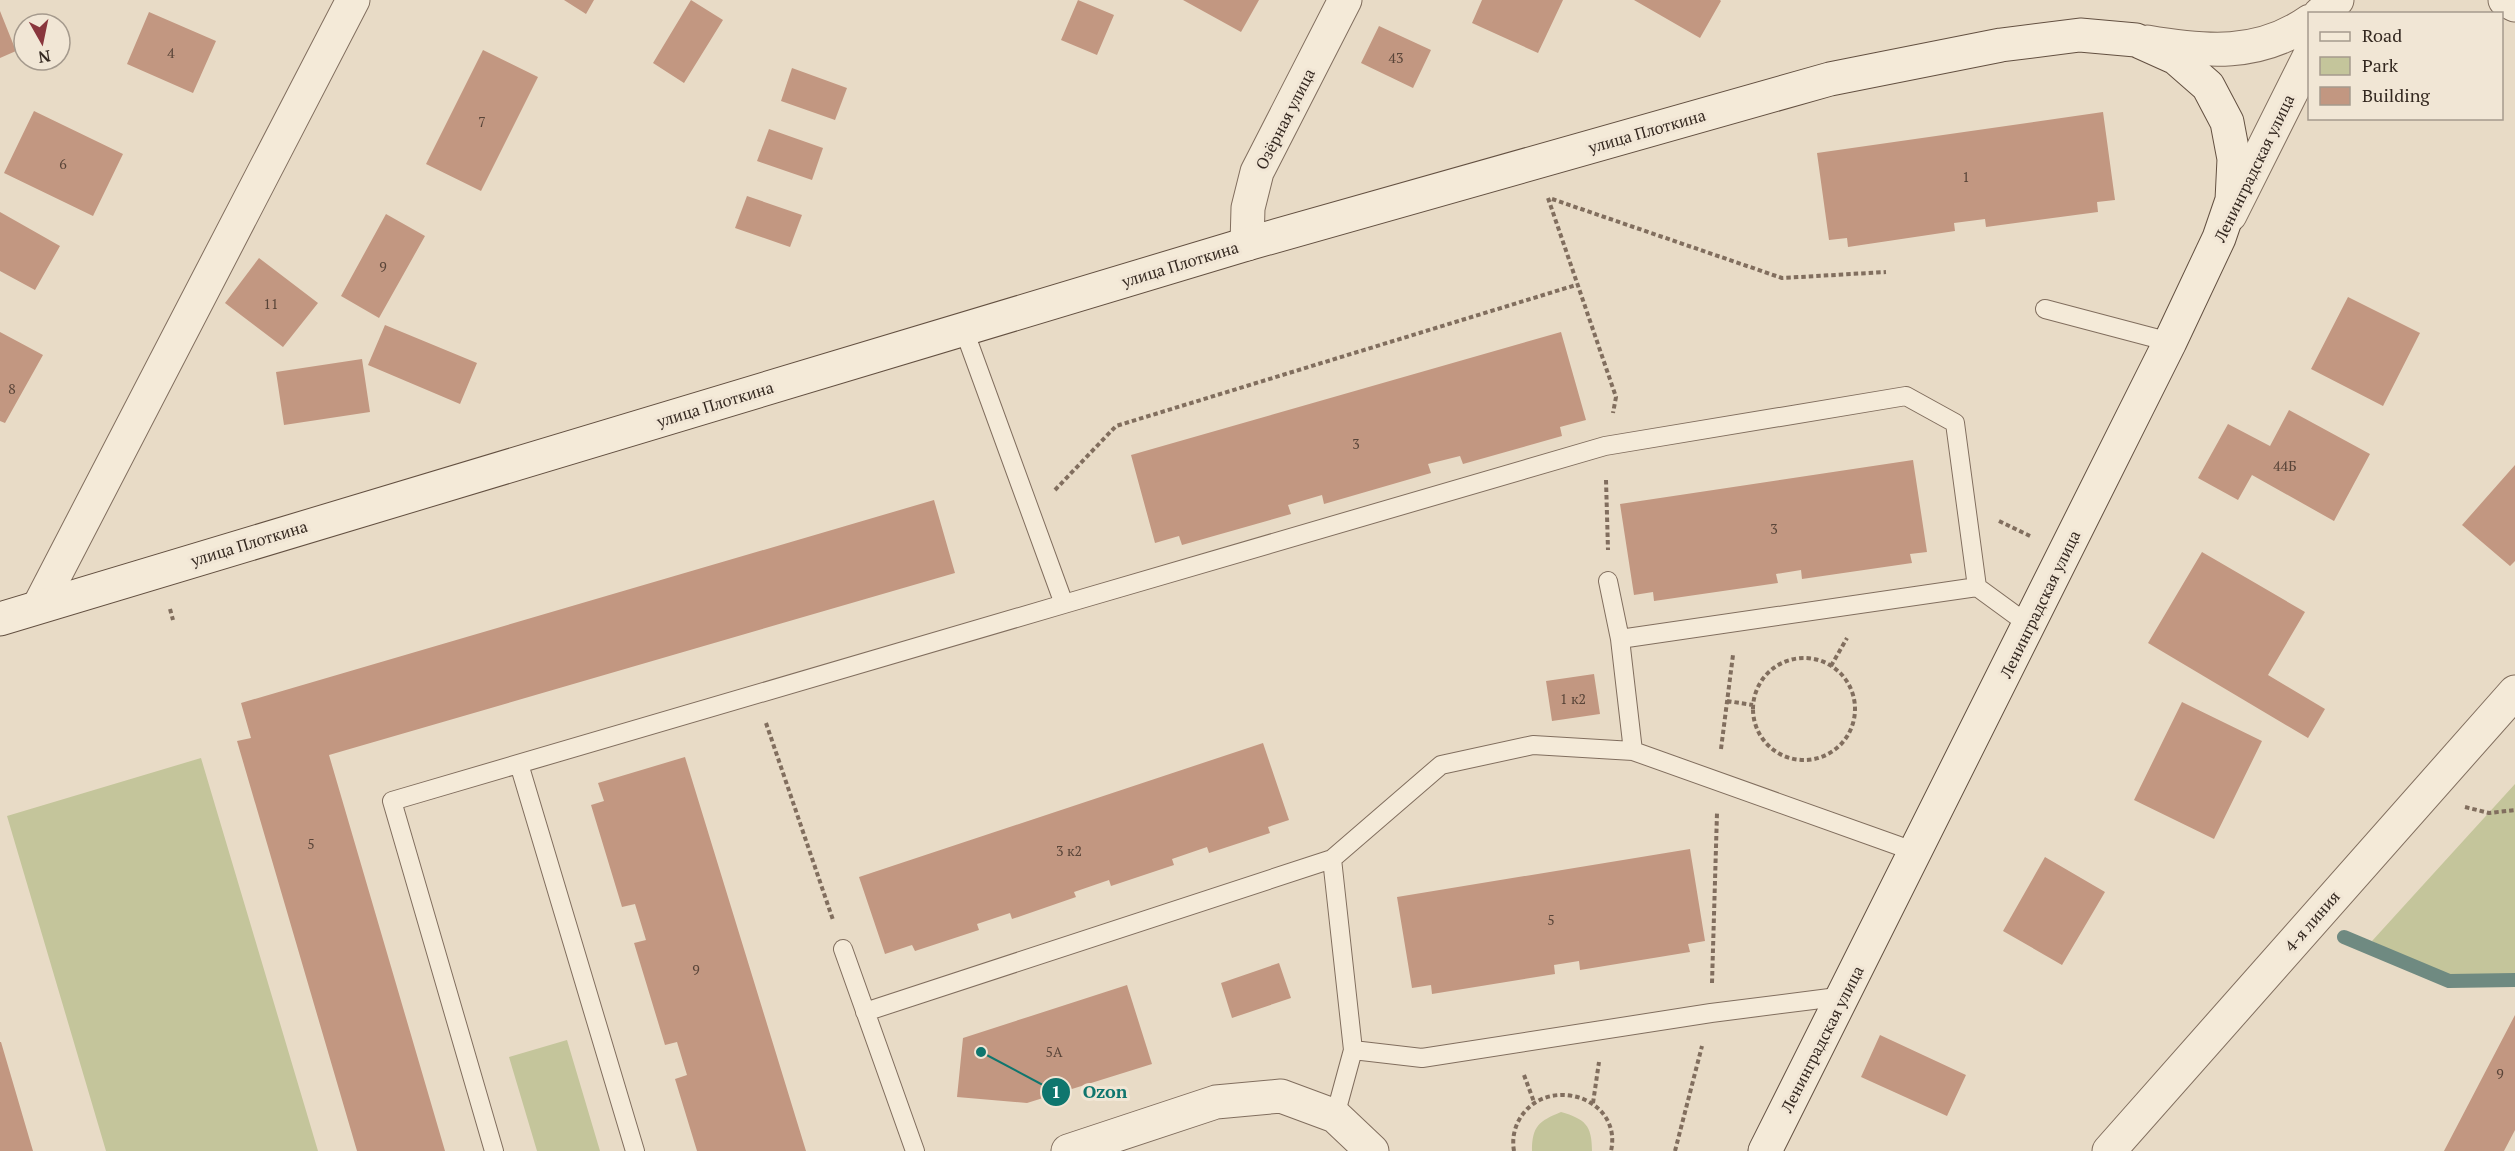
<svg xmlns="http://www.w3.org/2000/svg" width="2515" height="1151" font-family="'PT Serif',serif">
<style>
.green{fill:#c4c59b}
.lines{fill:none;stroke-linecap:round;stroke-linejoin:round}
.stream{stroke:#6f8a81;stroke-width:14}
.building{fill:#c29781}
.lane-casing{stroke:#816e5e;stroke-width:20}
.street-casing{stroke:#816e5e;stroke-width:35}
.secondary-casing{stroke:#635041;stroke-width:35}
.path{stroke:#816e5e;stroke-width:4;stroke-dasharray:4.5 3;stroke-linecap:butt}
.lane{stroke:#f4ead8;stroke-width:18}
.street{stroke:#f4ead8;stroke-width:33}
.secondary{stroke:#f4ead8;stroke-width:33}
.labels{text-anchor:middle;dominant-baseline:central;stroke-width:6;stroke-linejoin:round;paint-order:stroke}
.number-label{font-size:14px;fill:#584438}
.street-label{font-size:16px;fill:#342820;stroke:#f1e6d5}
.leader{fill:none;stroke:#0f766e;stroke-width:2}
.callout-dot{fill:#0f766e;stroke:#f1e6d5;stroke-width:2}
.mark-label{font-size:18px;text-anchor:middle;font-weight:bold;fill:#fff}
.callout-label{font-size:18px;text-anchor:middle;font-weight:bold;fill:#0f766e;stroke:#f1e6d5;stroke-width:6;stroke-linejoin:round;paint-order:stroke}
</style>
<rect width="100%" height="100%" fill="#e8dbc6"/>
<!-- green -->
<path class="green" d="M201 758 318 1151H106L7 816Z
M2515 784V980L2449 981 2372 941Z
M567 1040 600 1151H537L509 1057Z
M1561 1112C1585 1119 1592 1125 1592 1151H1532C1532 1126 1539 1121 1561 1112Z"/>
<g class="lines">
<!-- stream -->
<path class="stream" d="M2344 937 2449 981 2515 980"/>
</g>
<!-- building -->
<path class="building" d="M564 0H594L586 14Z
M691 0 723 20 684 83 653 63Z
M1078 0 1114 15 1097 55 1061 40Z
M1183 0H1259L1241 32Z
M1482 0H1563L1538 53 1472 23Z
M1634 0H1720L1721 1 1700 38Z
M0 11 16 51 0 58Z
M149 12 216 41 193 93 127 64Z
M1379 26 1431 50 1413 88 1361 63Z
M483 50 538 77 481 191 426 164Z
M792 68 847 88 835 120 781 101Z
M34 111 123 154 93 216 4 173Z
M2103 112 2115 200 2097 202 2098 212 1986 227 1985 219 1954 223 1955 231 1848 247 1847 238 1829 240 1817 153Z
M769 129 823 148 812 180 757 161Z
M747 196 802 215 790 247 735 228Z
M0 212 60 246 35 290 0 271Z
M386 214 425 236 379 318 341 296Z
M259 258 318 303 283 347 225 303Z
M2348 297 2420 333 2383 406 2311 369Z
M385 325 477 363 460 404 368 365Z
M0 332 43 355 5 423 0 421Z
M1561 332 1586 420 1560 427 1562 436 1463 464 1460 456 1428 464 1431 473 1324 504 1322 495 1288 505 1291 514 1182 545 1179 536 1155 543 1131 455Z
M362 359 370 412 284 425 276 372Z
M2289 410 2370 454 2334 521 2252 475 2238 500 2198 478 2228 424 2270 446Z
M1913 460 1927 552 1910 554 1912 563 1802 579 1801 570 1776 574 1778 583 1654 601 1653 592 1634 595 1620 504Z
M2515 465V561L2510 566 2462 525Z
M934 500 955 573 329 755 445 1151H357L237 741 251 738 241 703Z
M2202 552 2305 612 2268 675 2325 709 2308 738 2148 643Z
M1594 674 1600 714 1552 721 1546 681Z
M2182 702 2262 741 2214 839 2134 800Z
M1263 743 1289 820 1268 827 1270 833 1209 853 1207 847 1172 859 1174 865 1111 886 1109 880 1074 892 1076 897 1012 919 1010 913 977 924 979 930 915 951 912 945 885 954 859 877Z
M685 757 806 1151H697L675 1079 687 1075 677 1042 665 1045 634 943 646 940 635 904 622 907 591 805 604 801 598 783Z
M1690 849 1705 941 1688 944 1690 952 1580 970 1579 961 1554 965 1555 974 1432 994 1431 985 1412 988 1397 897Z
M2045 857 2105 892 2062 965 2003 931Z
M1279 963 1291 998 1232 1018 1221 983Z
M1127 985 1152 1064 1027 1103 957 1097 963 1038Z
M2515 1015V1130L2504 1151H2444Z
M1880 1035 1966 1075 1947 1116 1861 1077Z
M0 1042H1L33 1151H0Z"/>
<g class="lines">
<defs>
<path id="lane" d="M2045 309 2170 342
M1608 581 1620 639
M1064 604 1605 446 1906 396 1955 423 1977 587
M519 764 635 1151
M1916 852 1633 751 1620 639 1977 587 2029 625
M843 949 915 1151
M865 1012 1332 859
M1353 1050 1422 1058 1711 1013 1845 996
M1335 1116 1353 1050 1332 859 1441 765 1533 745 1633 751
M494 1151 392 801 1064 604 964 330"/>
<path id="street" d="M2505 0 2515 5
M2320 14 2337 0
M2147 42C2205 52 2259 57 2310 21
M2230 215 2310 55
M1247 244 1248 208 1257 172 1345 0
M39 606 353 0
M1068 1151 1216 1102 1281 1096 1335 1116 1372 1151
M2109 1151 2515 692"/>
<path id="secondary" d="M0 619 1247 244 1830 79 2001 45 2080 35 2136 40 2176 58 2208 86 2227 122 2234 159 2232 200 2219 238 2170 342 1765 1151"/>
</defs>
<!-- lane casing -->
<use href="#lane" class="lane-casing"/>
<!-- street casing -->
<use href="#street" class="street-casing"/>
<!-- secondary casing -->
<use href="#secondary" class="secondary-casing"/>
<!-- path -->
<path class="path" d="M1548 198 1616 397 1613 413
M1552 199 1782 278 1886 272
M1606 480 1608 550
M1055 490 1116 426 1576 285
M1999 521 2030 536
M170 609 173 620
M1753 709a51 51 0 1 1 102 0a51 51 0 1 1-102 0Z
M1831 666 1847 638
M1727 701 1753 705
M766 723 833 920
M1721 749 1733 655
M2465 807 2489 813 2515 810
M1712 983 1717 813
M1524 1075 1534 1102
M1593 1103 1599 1062
M1514 1151C1512 1140 1514 1129 1519 1120 1545 1073 1623 1097 1611 1151
M1675 1151 1702 1046"/>
<!-- lane -->
<use href="#lane" class="lane"/>
<!-- street -->
<use href="#street" class="street"/>
<!-- secondary -->
<use href="#secondary" class="secondary"/>
</g>
<g class="labels">
<!-- number labels -->
<g class="number-label">
<text x="171" y="52">4</text>
<text x="1396" y="57">43</text>
<text x="482" y="121">7</text>
<text x="63" y="163">6</text>
<text x="1966" y="176">1</text>
<text x="383" y="266">9</text>
<text x="271" y="303">11</text>
<text x="12" y="388">8</text>
<text x="1356" y="443">3</text>
<text x="2285" y="465">44Б</text>
<text x="1774" y="528">3</text>
<text x="1573" y="698">1 к2</text>
<text x="311" y="843">5</text>
<text x="1069" y="850">3 к2</text>
<text x="1551" y="919">5</text>
<text x="696" y="969">9</text>
<text x="1054" y="1051">5А</text>
<text x="2500" y="1073">9</text>
</g>
<!-- street labels -->
<g class="street-label">
<text transform="translate(1285 119) rotate(-63)">Озёрная улица</text>
<text transform="translate(1647 131) rotate(-16)">улица Плоткина</text>
<text transform="translate(2254 168) rotate(-64)">Ленинградская улица</text>
<text transform="translate(1180 264) rotate(-17)">улица Плоткина</text>
<text transform="translate(715 404) rotate(-17)">улица Плоткина</text>
<text transform="translate(249 543) rotate(-17)">улица Плоткина</text>
<text transform="translate(2040 604) rotate(-64)">Ленинградская улица</text>
<text transform="translate(2312 921) rotate(-49)">4-я линия</text>
<text transform="translate(1822 1039) rotate(-63)">Ленинградская улица</text>
</g>
</g>
<!-- callouts -->
<path class="leader" d="M981 1052L1056 1092"/>
<g class="callout-dot">
<circle cx="981" cy="1052" r="6"/>
<circle cx="1056" cy="1092" r="15"/>
</g>
<g class="mark-label">
<text x="1056" y="1098">1</text>
</g>
<g class="callout-label">
<text x="1105" y="1098">Ozon</text>
</g>
<!-- legend -->
<rect x="2308" y="12" width="195" height="108" fill="#f1e6d5" stroke="#a59a8d" stroke-width="1.5"/>
<rect x="2320" y="32" width="30" height="9" fill="#f4ead8" stroke="#a59a8d" stroke-width="1.5"/>
<text x="2362" y="42" font-size="18" fill="#342820">Road</text>
<rect x="2320" y="57" width="30" height="18" fill="#c4c59b" stroke="#a59a8d" stroke-width="1.5"/>
<text x="2362" y="72" font-size="18" fill="#342820">Park</text>
<rect x="2320" y="87" width="30" height="18" fill="#c29781" stroke="#a59a8d" stroke-width="1.5"/>
<text x="2362" y="102" font-size="18" fill="#342820">Building</text>
<!-- north arrow -->
<g transform="translate(42 42) rotate(171)"><circle r="28" fill="#f1e6d5" stroke="#a59a8d" stroke-width="1.5"/>
<path d="M0-4.5L10 22L0 15L-10 22Z" fill="#89363d"/>
<text y="-9" font-size="16" font-weight="bold" text-anchor="middle" fill="#342820">N</text>
</g>
</svg>
